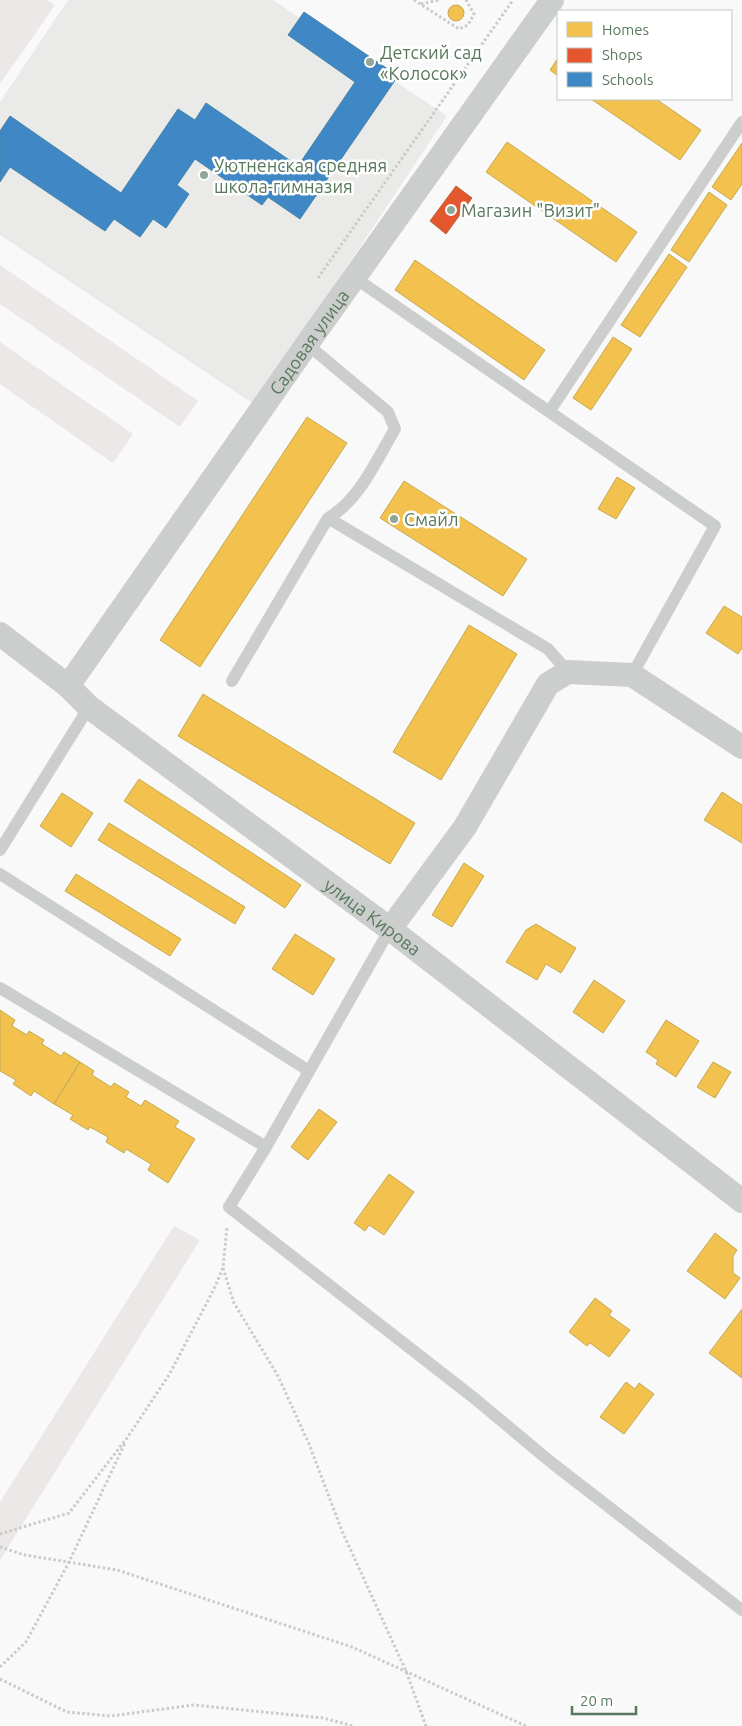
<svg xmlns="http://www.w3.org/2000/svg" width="742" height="1726" font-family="Ubuntu,sans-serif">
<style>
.built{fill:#eaebe9}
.green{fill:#ece8e7}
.homes{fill:#f2c14e;stroke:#c4ab52}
.shops{fill:#e4572e;stroke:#ba613c}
.schools{fill:#3f88c5;stroke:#4784a6}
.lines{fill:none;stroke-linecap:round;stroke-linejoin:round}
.path{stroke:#c9cbc9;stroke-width:3;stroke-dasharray:2.5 2.5;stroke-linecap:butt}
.lane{stroke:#cbcecc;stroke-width:12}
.street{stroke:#cbcecc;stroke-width:24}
.poi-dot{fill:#91a694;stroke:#fff;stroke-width:2}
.labels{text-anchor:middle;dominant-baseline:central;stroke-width:5;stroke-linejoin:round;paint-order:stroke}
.poi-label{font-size:18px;fill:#59795d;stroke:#fff;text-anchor:start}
.street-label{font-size:18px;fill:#59795d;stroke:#fff}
</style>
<rect width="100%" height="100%" fill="#f9f9f9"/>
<!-- built -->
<path class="built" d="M68 0H273L447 116 255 405 0 235V102Z"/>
<!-- green -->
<path class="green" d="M0 0H47L55 5 0 84Z
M0 265 198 401 180 427 0 304Z
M0 342 133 434 113 463 0 384Z
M174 1226 200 1240 0 1560V1502Z"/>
<!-- homes -->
<path class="homes" d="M448 13a8 8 0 1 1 16 0a8 8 0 1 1-16 0Z
M558 58V76L550 70Z
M591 99H656L701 130 680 160Z
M507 142 637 232 616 262 486 172Z
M742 143V184L731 200 712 187Z
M709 192 727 205 689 262 671 250Z
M669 254 687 267 640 337 621 325Z
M415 260 545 350 524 380 395 290Z
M613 337 632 349 591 410 573 398Z
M307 417 347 443 200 667 160 640Z
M617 477 635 488 616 519 598 509Z
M404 481 527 559 503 596 380 518Z
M724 606 742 617V648L738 654 706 633Z
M469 625 517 654 441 780 393 752Z
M203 694 415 823 390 864 178 736Z
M139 779 301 885 285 908 124 801Z
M722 792 742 805V843L704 820Z
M62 793 93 813 71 847 40 826Z
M109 823 245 907 235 924 98 840Z
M464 863 484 876 452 927 432 915Z
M76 874 181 939 170 956 65 891Z
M536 924 576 948 561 973 546 964 537 980 506 962 526 930Z
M295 934 335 959 313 995 272 969Z
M594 980 625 1001 603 1033 573 1012Z
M0 1010 15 1020 12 1026 27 1035 29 1031 44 1040 42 1044 61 1056 64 1052 80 1062 54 1104 34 1091 31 1096 13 1084 16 1080 0 1071Z
M666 1020 699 1041 676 1077 656 1064 658 1060 646 1052Z
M80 1062 94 1071 92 1075 111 1087 114 1083 129 1092 126 1097 141 1106 145 1100 179 1121 175 1127 195 1139 168 1183 148 1170 151 1164 126 1149 124 1153 106 1142 108 1137 90 1127 88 1130 70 1119 73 1115 54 1104Z
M713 1062 731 1072 715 1098 697 1087Z
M319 1109 337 1122 308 1160 291 1147Z
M389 1174 414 1192 384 1235 369 1225 365 1231 354 1223Z
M715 1233 737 1250 733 1256V1273L740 1278 725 1299 687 1271Z
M595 1298 612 1311 609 1315 630 1330 609 1357 590 1343 587 1346 569 1332Z
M742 1309V1378L709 1353Z
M626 1382 635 1389 639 1383 654 1394 624 1434 600 1417Z"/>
<!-- shops -->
<path class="shops" d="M456 186 472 198 446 234 430 221Z"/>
<!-- schools -->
<path class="schools" d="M304 12 398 76 300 219 268 197 262 205 195 159 177 185 189 194 166 228 153 219 140 237 114 219 105 231 10 167 0 182V131L10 116 121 193 178 109 195 120 206 103 298 166 355 82 288 35Z"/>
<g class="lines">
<!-- path -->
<path class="path" d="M414 0 459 29 468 25 474 14 466 0
M421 4 439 0
M318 278 513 0
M223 1268 234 1303 278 1376 309 1444 342 1531 406 1671 426 1726
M0 1534 69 1513 127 1438 169 1375 214 1289 223 1268 227 1227
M0 1547 25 1555 117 1570 352 1647 526 1726
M0 1667 26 1642 69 1562 125 1443
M0 1679 67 1712 111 1716 193 1705 323 1718 353 1726"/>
<!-- lane -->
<path class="lane" d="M355 278 715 526 632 675
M549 412 742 122
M328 518 548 649 568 672
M232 681 328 518C359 501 377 459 395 429L388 412 307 344
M0 850 89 707
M0 874 309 1071
M390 929 266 1147 229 1207 474 1398 552 1463 742 1610
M0 988 266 1147"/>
<!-- street -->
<g class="street">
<path id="s1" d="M0 634 68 686 89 707 390 929 742 1201"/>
<path id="s2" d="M68 686 307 344 552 0"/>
<path d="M390 929 465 827 548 684 568 672 632 675 742 747"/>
</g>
</g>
<!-- markers -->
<g class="poi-dot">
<circle cx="370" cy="62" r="5"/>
<circle cx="204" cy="175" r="5"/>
<circle cx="451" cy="210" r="5"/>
<circle cx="394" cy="519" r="5"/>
</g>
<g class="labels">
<!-- poi labels -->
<g class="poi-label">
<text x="380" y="52">Детский сад<tspan x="380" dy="21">«Колосок»</tspan></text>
<text x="214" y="165">Уютненская средняя<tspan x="214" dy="21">школа-гимназия</tspan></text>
<text x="461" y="210">Магазин "Визит"</text>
<text x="404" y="519">Смайл</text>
</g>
<!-- street labels -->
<g class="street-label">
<text stroke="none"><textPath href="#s2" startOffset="420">Садовая улица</textPath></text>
<text stroke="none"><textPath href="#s1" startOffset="468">улица Кирова</textPath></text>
</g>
</g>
<!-- legend -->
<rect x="557" y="10" width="175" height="90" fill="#ffffff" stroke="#bdc9be"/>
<rect x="567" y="22" width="25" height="15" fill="#f2c14e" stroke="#bdc9be"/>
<text x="602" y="35" font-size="15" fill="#59795d">Homes</text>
<rect x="567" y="48" width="25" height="15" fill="#e4572e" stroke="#bdc9be"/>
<text x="602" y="60" font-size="15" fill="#59795d">Shops</text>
<rect x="567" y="72" width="25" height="15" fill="#3f88c5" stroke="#bdc9be"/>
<text x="602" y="85" font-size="15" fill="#59795d">Schools</text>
<!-- scale -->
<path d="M572 1706v8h64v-8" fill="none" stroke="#59795d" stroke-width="2.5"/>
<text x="580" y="1706" font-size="15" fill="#59795d" stroke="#ffffff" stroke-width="4" paint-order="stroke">20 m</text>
</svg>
